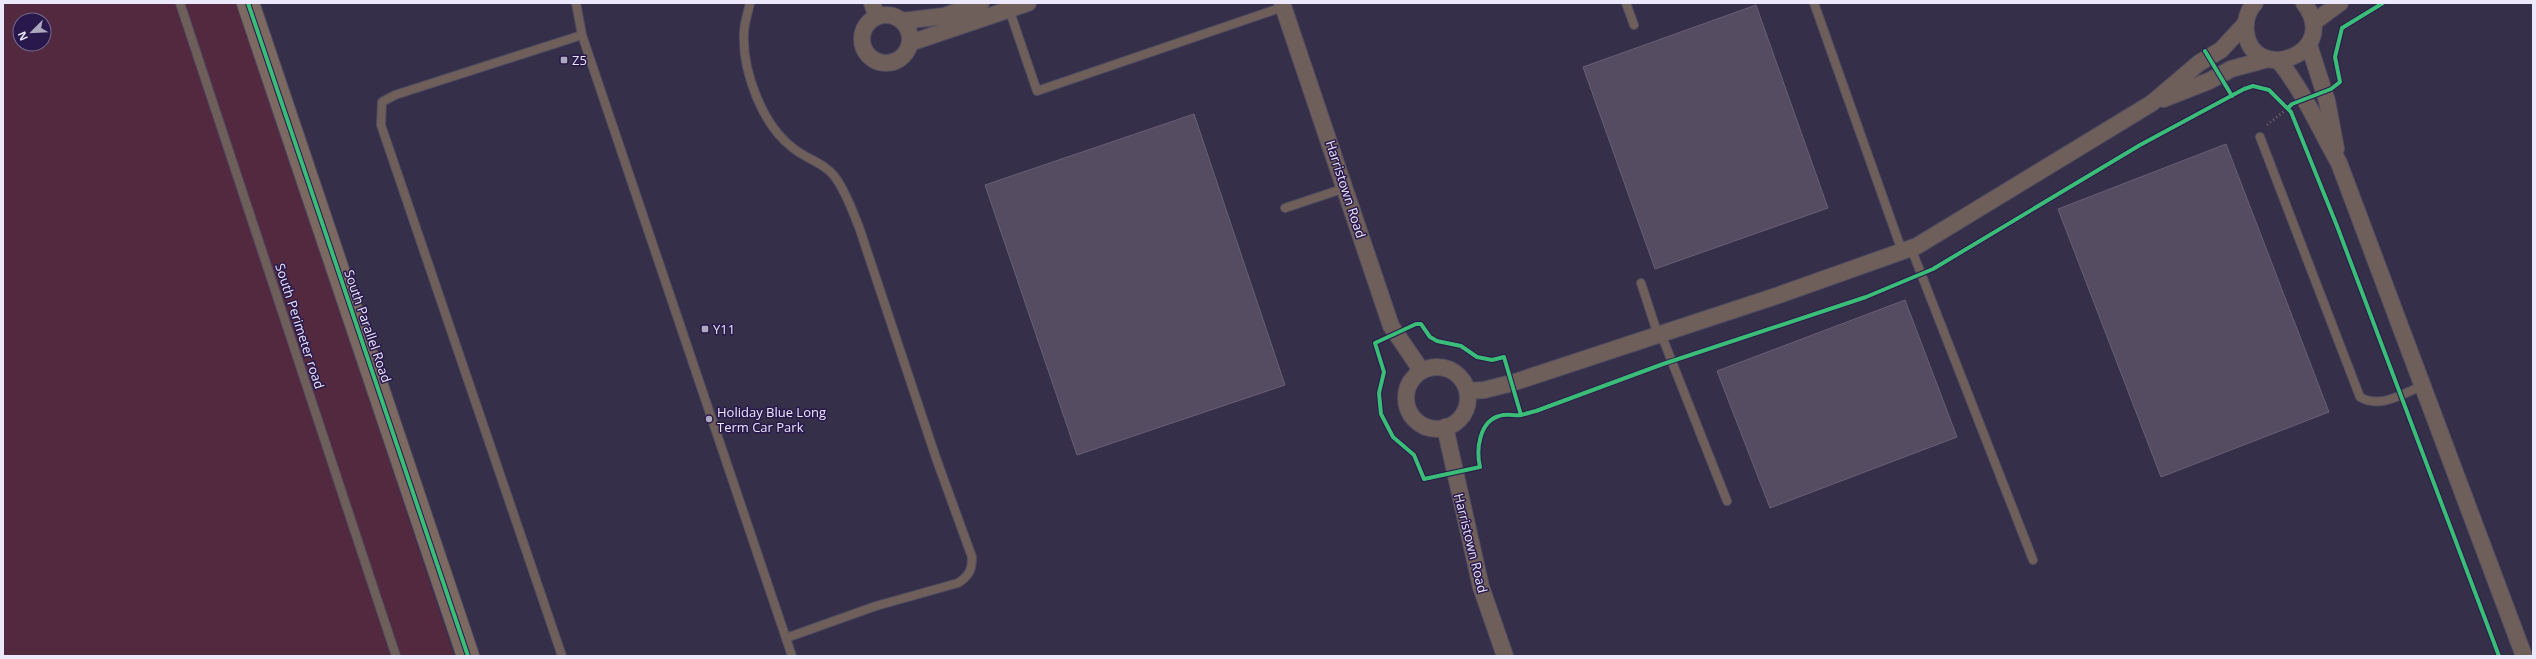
<svg xmlns="http://www.w3.org/2000/svg" width="2536" height="659" font-family="'Open Sans',sans-serif">
<style>
.green{fill:#53293f;fill-rule:evenodd}
.building{fill:#554c62;stroke:#695f75}
.lines{fill:none;stroke-linecap:round;stroke-linejoin:round}
.lane-casing{stroke:#504c60;stroke-width:10}
.street-casing{stroke:#504c60;stroke-width:18}
.secondary-casing{stroke:#504c60;stroke-width:24}
.path{stroke:#71666c;stroke-width:2.5;stroke-dasharray:1 3;stroke-linecap:butt}
.lane{stroke:#6f5f5a;stroke-width:8}
.street{stroke:#6f5f5a;stroke-width:16}
.secondary{stroke:#7c6a62;stroke-width:22}
.cycleway-casing{stroke:#28184b;stroke-width:6}
.cycleway{stroke:#3abd76;stroke-width:4}
.poi-dot{fill:#aca8be;stroke:#28184b;stroke-width:1.5}
.labels{text-anchor:middle;dominant-baseline:central;stroke-width:3;stroke-linejoin:round;paint-order:stroke}
.poi-label{font-size:13px;fill:#ece9fd;stroke:#28184b;text-anchor:start}
.street-label{font-size:13px;fill:#ece9fd;stroke:#28184b}
</style>
<rect width="100%" height="100%" fill="#362f4a"/>
<!-- green -->
<path class="green" d="M3 3H238L454 656H3ZM20 20H44V44H20Z"/>
<!-- building -->
<path class="building" d="M1756 5 1828 208 1655 269 1583 67Z
M1194 114 1285 385 1077 455 985 185Z
M2226 144 2329 412 2161 477 2058 209Z
M1905 300 1957 437 1770 508 1717 371Z"/>
<g class="lines">
<defs>
<path id="lane" d="M180 3 396 656
M576 3 582 35 792 656
M750 3C748 13 744 23 744 33 742 70 762 125 793 148 806 159 825 163 835 177 846 192 852 210 859 227L936 458 972 557C972 570 969 576 958 583L876 606 786 638
M1626 3 1634 25
M1814 3 1902 251
M1009 9 1037 91 1283 7
M2260 137 2360 397C2380 409 2402 394 2422 386
M1285 208 1345 188
M1911 248 2033 560
M1641 283 1658 335
M1661 334 1727 501
M562 656 381 125 382 102 395 95 582 35"/>
<path id="street" d="M872 3 877 17
M1282 3 1391 326 1421 370
M2255 3C2247 11 2245 21 2246 32 2252 85 2343 55 2304 3
M862 39a24 24 0 1 1 48 0a24 24 0 1 1-48 0Z
M902 21 944 16 981 3
M2314 22 2340 3
M910 43 1028 3
M2309 45 2327 101 2336 149
M2279 61C2304 92 2319 128 2339 163L2524 656
M2163 99 2209 81 2231 69 2268 59
M1406 398a31 31 0 1 1 62 0a31 31 0 1 1-62 0Z
M1467 391 1484 390 1512 383 1779 295 1917 246 2152 103 2199 63 2221 50 2246 23
M1445 427 1481 587 1505 656"/>
<path id="secondary" d="M248 3 468 656"/>
</defs>
<!-- lane casing -->
<use href="#lane" class="lane-casing"/>
<!-- street casing -->
<use href="#street" class="street-casing"/>
<!-- secondary casing -->
<use href="#secondary" class="secondary-casing"/>
<!-- path -->
<path class="path" d="M2267 125 2288 108"/>
<!-- lane -->
<use href="#lane" class="lane"/>
<!-- street -->
<use href="#street" class="street"/>
<!-- secondary -->
<use href="#secondary" class="secondary"/>
<defs>
<path id="cycleway" d="M248 3 468 656
M2205 51 2232 96
M2288 108 2292 104 2331 89 2340 82 2335 57 2342 28 2383 3
M1521 415 1504 357 1492 360 1477 357 1461 346 1437 341 1430 337 1421 324H1416L1375 343 1384 372 1379 393 1381 414 1393 437 1414 455 1424 479 1480 467C1476 450 1479 422 1499 416 1507 413 1514 416 1521 415 1526 414 1531 412 1536 411L1663 364 1866 297 1933 269 2140 145 2244 89 2253 86 2269 90 2291 112 2337 226 2499 656"/>
</defs>
<!-- cycleway casing -->
<use href="#cycleway" class="cycleway-casing"/>
<!-- cycleway -->
<use href="#cycleway" class="cycleway"/>
</g>
<!-- markers -->
<g class="poi-dot">
<rect x="560" y="56" width="8" height="8" rx="2"/>
<rect x="701" y="325" width="8" height="8" rx="2"/>
<circle cx="709" cy="419" r="4"/>
</g>
<g class="labels">
<!-- poi labels -->
<g class="poi-label">
<text x="572" y="60">Z5</text>
<text x="713" y="329">Y11</text>
<text x="717" y="412">Holiday Blue Long<tspan x="717" dy="15">Term Car Park</tspan></text>
</g>
<!-- street labels -->
<g class="street-label">
<text transform="translate(1346 189) rotate(72)">Harristown Road</text>
<text transform="translate(300 326) rotate(72)">South Perimeter road</text>
<text transform="translate(368 326) rotate(71)">South Parallel Road</text>
<text transform="translate(1471 543) rotate(76)">Harristown Road</text>
</g>
</g>
<!-- border -->
<rect width="2536" height="659" fill="none" stroke="#ece9fd" stroke-width="8"/>
<!-- north arrow -->
<g transform="translate(32 32) rotate(246)"><circle r="19" fill="#28184b" stroke="#766c92"/>
<path d="M0-3L7 15L0 10L-7 15Z" fill="#aca8be"/>
<text y="-6" font-size="11" font-weight="bold" text-anchor="middle" fill="#ece9fd">N</text>
</g>
</svg>
